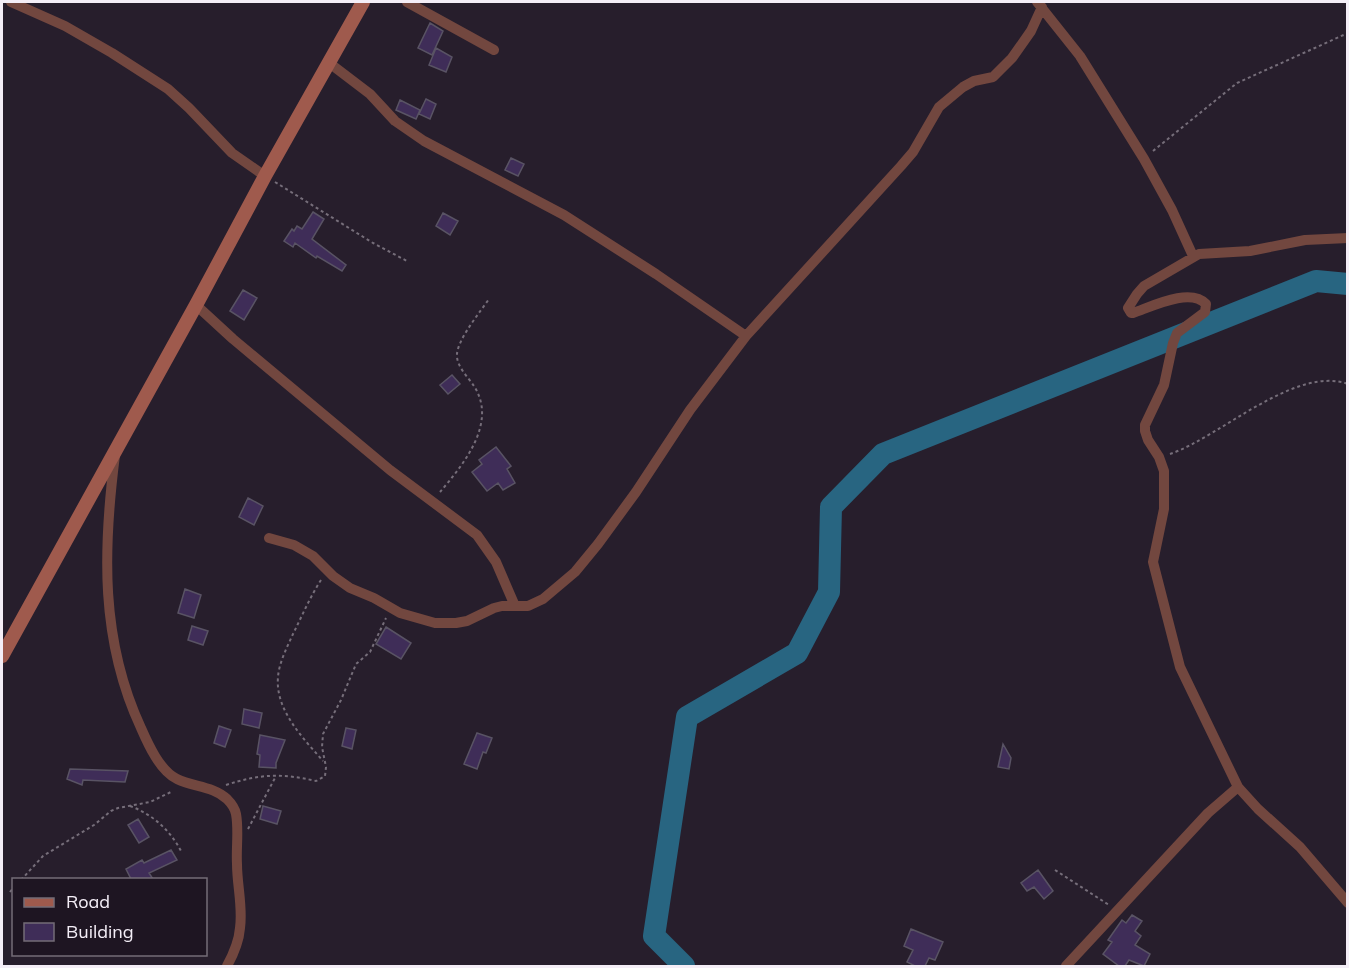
<svg xmlns="http://www.w3.org/2000/svg" width="1349" height="968" font-family="Mulish,sans-serif">
<style>
.lines{fill:none;stroke-linecap:round;stroke-linejoin:round}
.river{stroke:#286581;stroke-width:22}
.building{fill:#3f2d58;stroke:#595364;stroke-width:1.5}
.path{stroke:#766e7a;stroke-width:2;stroke-dasharray:3 3;stroke-linecap:butt}
.street{stroke:#72473f;stroke-width:10}
.secondary{stroke:#9f5a4d;stroke-width:14}
</style>
<rect width="100%" height="100%" fill="#271e2c"/>
<g class="lines">
<!-- river -->
<path class="river" d="M684 966 654 936 687 717 797 653 829 592 831 507 883 454 1316 281 1348 284"/>
</g>
<!-- building -->
<path class="building" d="M430 23 443 31 432 55 418 48Z
M436 48 452 57 446 72 429 65Z
M426 99 436 104 430 119 419 114Z
M400 100 420 110 416 119 396 110Z
M511 158 524 164 518 176 505 170Z
M313 212 324 219 312 239 346 265 342 271 317 256 316 258 295 243 293 247 284 241 292 229 294 231 297 226 302 229Z
M443 213 458 221 450 235 436 226Z
M243 290 257 298 244 320 230 311Z
M452 375 460 384 448 394 440 385Z
M496 447 511 466 507 469 515 483 503 490 498 483 487 491 472 472 482 464 479 460Z
M248 498 263 506 254 525 239 517Z
M185 589 201 595 194 618 178 613Z
M192 626 208 631 203 645 188 640Z
M386 627 411 643 401 659 376 644Z
M244 709 262 713 259 728 242 724Z
M219 726 231 730 225 747 214 743Z
M346 728 356 730 352 749 342 746Z
M477 733 492 738 486 753 483 752 477 769 464 764Z
M260 735 285 740 276 763V768L259 767 260 755 257 754Z
M1003 744 1011 758 1009 769 998 767Z
M70 769 128 771 125 782 83 780 82 785 67 779Z
M263 806 281 811 277 824 260 819Z
M138 819 149 837 139 843 128 825Z
M171 850 177 860 149 873 153 879H131L126 869 142 860 144 863Z
M1038 870 1053 891 1044 899 1034 887 1027 891 1021 883Z
M1132 915 1142 921 1135 931 1141 936 1135 945 1150 954 1144 966 1129 960 1125 966H1119L1103 954 1112 942 1108 940 1122 920 1126 923Z
M911 929 943 942 935 960 929 958 925 966H915L907 962 913 950 904 946Z"/>
<g class="lines">
<!-- path -->
<path class="path" d="M1153 151 1237 83 1348 33
M275 182 373 243 407 261
M1170 454C1220 437 1295 365 1348 384
M440 492C463 465 498 423 474 386 468 377 456 366 457 354 458 339 480 312 489 299
M321 580C310 597 302 616 293 634 287 647 279 663 278 677 275 710 303 738 323 761
M226 785C259 774 282 773 316 781L325 776 326 767 322 747 323 734 341 700 356 664 370 652 386 618
M130 806C152 814 170 830 181 851
M248 829 276 776
M1055 870 1109 905
M21 880 43 856 94 825 111 811 118 808 150 802 173 791
M10 892 14 887"/>
<!-- street -->
<path class="street" d="M11 2 65 26 112 53 168 89 189 108 232 153 265 176
M407 2 494 50
M1037 2 1080 56 1144 159 1172 210 1193 256
M328 62 370 94 395 121 424 141 564 215 656 274 746 336
M1348 238 1305 240 1250 251 1199 254 1144 286 1137 294 1128 308 1131 313H1133C1151 307 1190 287 1206 304L1205 312 1177 333 1173 343 1164 385 1145 425V431L1148 440 1159 457 1164 471V509L1153 562 1180 667 1238 787 1258 809 1300 847 1348 903
M196 305 233 339 390 470 477 535 496 562 515 606
M115 455C103 549 100 640 141 728 148 744 160 771 177 779 193 787 213 786 227 799 231 803 235 809 236 814 239 830 236 848 237 864 237 885 243 907 240 928 239 941 233 955 227 966
M269 538 294 545 313 556 333 576 350 588 374 598 400 613 435 623H456L467 621 494 608 502 606H528L543 599 575 572 598 544 636 492 690 410 746 336 901 166 913 152 939 107 963 87 974 81 993 77 1012 58 1031 31 1042 7
M1066 966 1208 813 1238 787"/>
<!-- secondary -->
<path class="secondary" d="M2 656 196 305 265 176 363 2"/>
</g>
<!-- border -->
<rect width="1349" height="968" fill="none" stroke="#f4eef7" stroke-width="6"/>
<!-- legend -->
<rect x="12" y="878" width="195" height="78" fill="#1e1522" stroke="#746c77" stroke-width="1.5"/>
<rect x="24" y="898" width="30" height="9" fill="#9f5a4d" stroke="#746c77" stroke-width="1.5"/>
<text x="66" y="908" font-size="18" fill="#f4eef7">Road</text>
<rect x="24" y="923" width="30" height="18" fill="#3f2d58" stroke="#746c77" stroke-width="1.5"/>
<text x="66" y="938" font-size="18" fill="#f4eef7">Building</text>
</svg>
